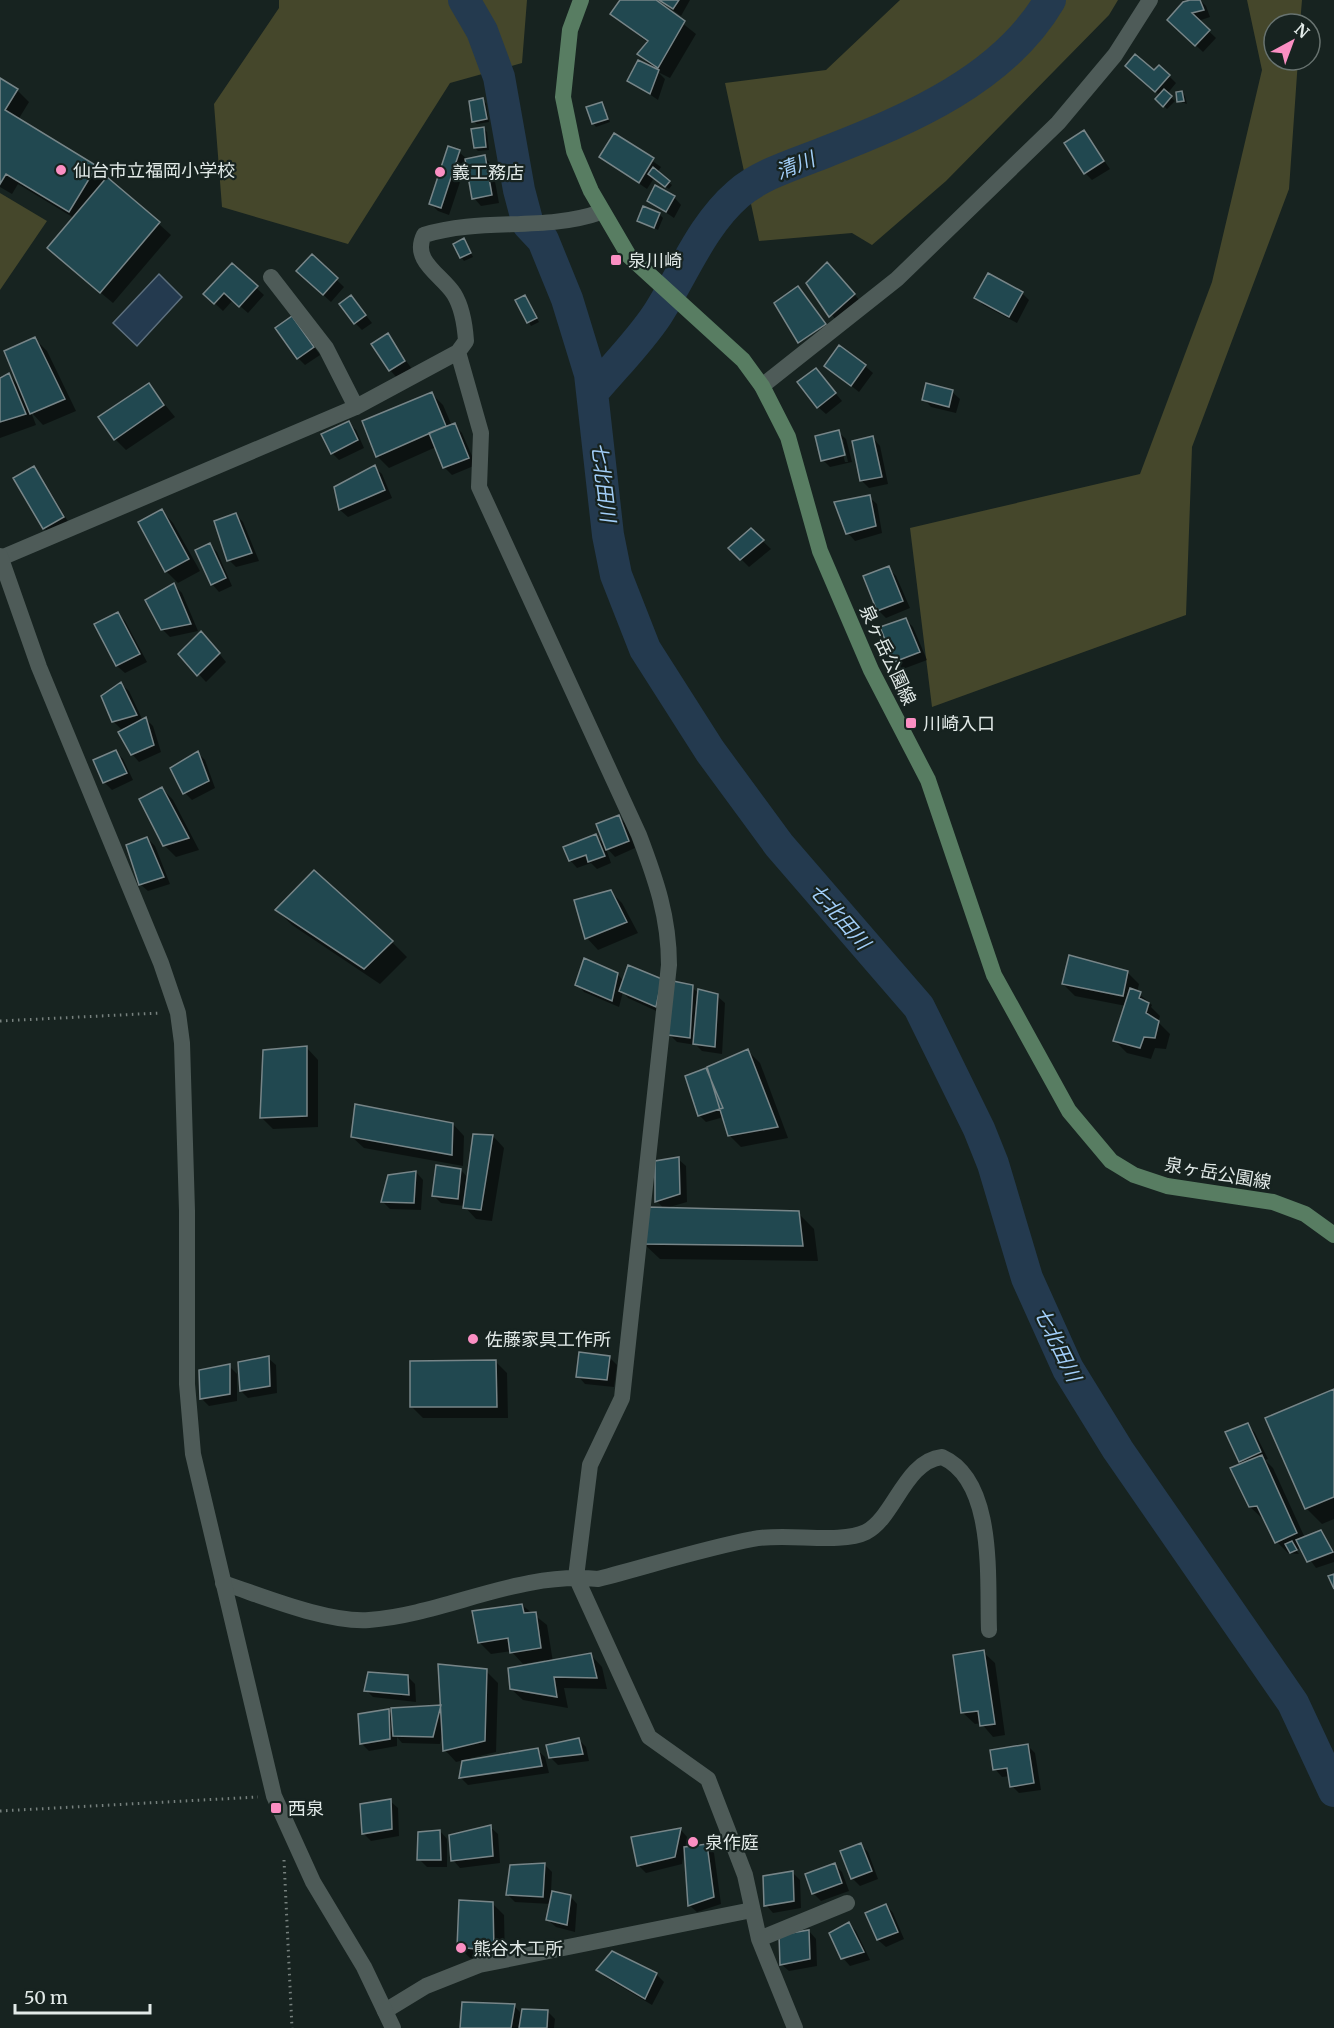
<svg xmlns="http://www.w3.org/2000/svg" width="1334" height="2028" font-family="Merriweather,'Noto Sans JP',serif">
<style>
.green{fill:#45472b}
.water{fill:#243a4f;stroke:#5d6f7d;stroke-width:1.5}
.shadow{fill:#0007;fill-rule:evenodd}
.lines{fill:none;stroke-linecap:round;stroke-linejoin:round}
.river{stroke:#243a4f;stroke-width:32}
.building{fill:#214850;stroke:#778588;stroke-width:1.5}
.path{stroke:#77817e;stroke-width:3;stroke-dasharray:1.5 4.5;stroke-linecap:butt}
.minor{stroke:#4e5b58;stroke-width:16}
.tertiary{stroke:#4e5b58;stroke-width:16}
.secondary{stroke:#587d62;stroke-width:16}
.poi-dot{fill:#fb8fc3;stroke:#172320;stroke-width:2}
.labels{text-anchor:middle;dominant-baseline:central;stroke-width:4.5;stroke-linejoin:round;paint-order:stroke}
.poi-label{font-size:18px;fill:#e2eae8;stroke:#172320;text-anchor:start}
.street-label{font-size:18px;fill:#e2eae8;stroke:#172320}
.water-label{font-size:20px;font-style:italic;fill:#a2cef8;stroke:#172320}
</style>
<rect width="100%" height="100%" fill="#172320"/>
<!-- green -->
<path class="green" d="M279 0H527L522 63 450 83 348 244 222 207 214 104 279 8Z
M900 0H1118L1109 15 946 181 872 245 852 233 759 241 725 83 826 70Z
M1247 0H1302L1300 24H1274V60H1298L1289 189 1192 447 1186 615 932 707 910 528 1140 474 1212 282 1262 70Z
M0 193 47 221 0 290Z"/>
<!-- water -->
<path class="water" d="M159 274 182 297 137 346 113 323Z"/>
<!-- shadow -->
<path class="shadow" d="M622 0H653L696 34 670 78 658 72 665 79 658 100 629 80 653 68 639 54 648 43 612 14Z
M659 0H690L681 16Z
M1194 0H1200L1206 6 1210 17 1198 21 1216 38 1203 52 1169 20Z
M1134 73H1155L1169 76 1176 83 1167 94 1175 101 1167 109 1157 99 1160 95Z
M0 80 17 90 29 102 18 120 96 167 171 235 113 303 60 259 74 218 18 184 12 194 0 187Z
M1182 92 1185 96 1187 104 1179 101Z
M483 100 486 103 489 122 477 124 474 121Z
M602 104 610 122 596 127 593 123Z
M484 129 487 132 489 150 478 151 475 148Z
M1084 132 1110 169 1092 180 1085 173Z
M615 135 661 167 657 173 672 185 669 189 654 178 647 189 601 157Z
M449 148 459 152 468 160 484 157 492 165 499 203 481 206 474 198 467 161 449 215 438 211 431 204Z
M674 197 681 205 674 218 649 201Z
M659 214 663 218 658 230 639 220Z
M464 240 473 257 464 261 461 257Z
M312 256 344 287 331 302 306 279Z
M232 265 264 295 248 313 233 300 223 311 205 294Z
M835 272 861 302 838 323 808 283Z
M798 288 826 323 800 340V343L776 303Z
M1022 293 1029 300 1017 323 983 305 976 297Z
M351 297 372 323 362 330 355 323Z
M525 297 539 322 531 326 517 301Z
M299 326 320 355 305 365 298 358Z
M387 335 412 369 397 378 390 370Z
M35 339 47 351 76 411 43 425 31 412 36 425 0 438V379L9 375 21 388Z
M826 366H865L873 373 859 392Z
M816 370 842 401 826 414 818 407Z
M149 385 175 417 126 450 115 439Z
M952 392 960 399 956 413 931 407 924 399Z
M431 393 443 405 452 426 454 425 462 433 476 465 452 475 444 467 436 447 389 468 377 456Z
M348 423 356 430 364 448 339 460 332 453Z
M838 432 846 439 852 462 830 467 823 460ZM839 439H843L848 462H845Z
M873 438 880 446 888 484 869 488 861 480Z
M374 467 382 474 392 498 348 517 340 510 336 488Z
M34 468 41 476 70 525 52 536 44 528 15 479Z
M869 497 877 504 882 533 855 541 848 533Z
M162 511 173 523 200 571 178 583 166 571 140 523Z
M235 514 243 522 259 561 236 567 229 560Z
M751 530 771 549 749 567 730 548Z
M210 545 217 552 232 586 219 592 212 584Z
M888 568 896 576 910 608 886 618 878 610Z
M174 585 182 593 198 631 170 637 162 629Z
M118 614 125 621 147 662 125 673 117 666 96 625Z
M905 619 913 627 927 660 903 669 895 661Z
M208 640 226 662 206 682 180 654Z
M121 684 129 691 143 721 146 719 153 726 161 752 139 762 132 754 128 727 121 729 113 721Z
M116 752 123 759 133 780 112 790 104 782Z
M198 753 205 760 215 788 192 800 185 793Z
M162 788 173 800 199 850 176 857 164 845Z
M618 817 626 824 635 848 615 857 605 846 611 863 597 869 591 863 577 868 570 860 596 836 606 846Z
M147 838 155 846 170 884 148 891 140 884Z
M610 891 622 903 638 933 598 950 587 938Z
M277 910 392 942 407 957 380 984 292 925Z
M629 967 663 1014 628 998 623 992 619 1007 584 992 577 984 617 974 624 981Z
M1127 972 1139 984 1137 992 1152 1005 1151 1007 1160 1016 1158 1022 1170 1034 1166 1049 1155 1048 1151 1059 1127 1053 1115 1041 1126 1006 1075 996 1063 984Z
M692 987 699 994 717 996 725 1003 722 1054 702 1051 696 1045 677 1042 669 1034Z
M307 1048 318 1060V1127L273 1129 262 1118Z
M748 1051 760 1063 788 1138 741 1147 730 1136 724 1117 706 1122 699 1115 706 1069 711 1075Z
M453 1124 464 1136 463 1166 364 1148 352 1137Z
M493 1136 504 1148 492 1221 476 1219 464 1206 441 1203 434 1196 461 1170 468 1178Z
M678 1159 686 1166 687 1202 666 1208 798 1213 814 1229 818 1261 660 1259 644 1244 664 1209 657 1201Z
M416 1172 423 1180 421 1210 390 1209 383 1202Z
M609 1357 617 1365 614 1387 585 1384 578 1376Z
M268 1358 276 1365 277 1393 248 1398 241 1391Z
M496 1362 507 1373 508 1418H423L412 1407Z
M229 1366 237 1374V1401L209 1406 202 1399Z
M1334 1391V1519L1322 1524 1306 1508Z
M1248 1425 1255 1433 1268 1459 1265 1460 1273 1468 1305 1538 1320 1531 1334 1551V1562L1316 1568 1301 1547 1296 1550 1299 1554 1288 1553 1277 1542 1265 1518H1262L1250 1507 1243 1464 1240 1462Z
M522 1605 547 1625 553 1662 591 1655 602 1667 607 1689 564 1688 568 1708 523 1700 511 1689 545 1663V1660L523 1664 511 1651 491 1654 479 1642Z
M983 1652 995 1663 1005 1735 993 1737 981 1723 975 1724 963 1713Z
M486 1671 498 1683 496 1752 471 1758 472 1760 537 1750 545 1757 549 1773 468 1785 461 1778 464 1760 456 1762 445 1750 443 1732 440 1744 402 1743 397 1737V1746L369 1751 361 1743 389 1711 393 1715 442 1706Z
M407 1676 415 1684 416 1702 373 1697 366 1690Z
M578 1739 586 1747 589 1761 558 1765 550 1757Z
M1028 1746 1035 1753 1041 1790 1019 1793 1012 1786 1010 1776 1002 1777 995 1769Z
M390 1801 398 1808 399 1836 371 1841 363 1833Z
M490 1827 498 1834 500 1863 460 1868 453 1860Z
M680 1829 687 1837 685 1848 706 1845 714 1853 721 1904 697 1912 689 1905 684 1851 682 1864 646 1873 638 1865Z
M440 1831 447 1839V1867H427L419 1859Z
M861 1845 868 1852 878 1879 860 1886 852 1878Z
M544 1864 552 1872 551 1892 570 1896 577 1904 575 1932 556 1927 548 1920 551 1904 515 1902 507 1894Z
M835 1865 842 1872 849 1891 821 1901 813 1893Z
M793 1873 800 1880 801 1908 773 1913 766 1905Z
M492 1903 504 1915 505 1962 470 1958 458 1946Z
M886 1905 893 1913 904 1939 886 1947 878 1940Z
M849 1924 856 1931 870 1960 850 1966 843 1958Z
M809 1931 816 1939 817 1966 789 1971 781 1964Z
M598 1970 656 1974 664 1982 652 2005 605 1977Z
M514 2006 523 2015 547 2011 555 2019 554 2028H461Z"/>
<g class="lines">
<!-- river -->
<path class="river" d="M464 0 482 31 499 77 519 190 528 224 543 240 567 299 590 374 608 535 616 575 645 649 710 751 779 845 919 1007 979 1129 993 1164 1027 1278 1068 1369 1118 1450 1293 1703 1334 1791
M593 392C614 367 639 342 657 315 683 275 701 226 738 194 762 173 799 163 828 151 910 119 1004 79 1050 0"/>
</g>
<!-- building -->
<path class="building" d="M620 0H656L685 21 658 68 637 54 648 41 610 14Z
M659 0H679L673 9Z
M1190 0H1200L1204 10 1192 13 1210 30 1195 46 1167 20 1183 2Z
M1135 54 1154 70 1159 65 1170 75 1155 92 1125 66Z
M638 60 659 70 650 94 627 81Z
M0 78 18 89 5 110 97 166 69 212 6 174 0 184Z
M1164 89 1172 96 1163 107 1155 99Z
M1182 91 1184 101 1177 102 1176 92Z
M483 98 487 119 472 122 469 101Z
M602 102 608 119 592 124 586 107Z
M484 127 486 147 474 148 471 129Z
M1084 130 1104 161 1084 174 1064 143Z
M614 133 654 158 639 183 599 157Z
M448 146 460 150 441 208 429 204Z
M485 155 492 195 472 199 465 159Z
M653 167 670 181 665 187 648 174Z
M107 177 160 222 100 293 47 248Z
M655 185 675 196 666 212 647 201Z
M643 206 660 213 654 228 637 221Z
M464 238 471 253 460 258 453 244Z
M312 254 338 278 323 295 296 271Z
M827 262 855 294 829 317 806 283Z
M232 263 258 286 239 307 224 293 214 304 203 294Z
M988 273 1023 292 1009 317 974 298Z
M798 286 826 324 798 343 774 303Z
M351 295 366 315 354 324 339 304Z
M525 295 537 318 527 323 515 300Z
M292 316 314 347 297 359 275 328Z
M388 333 405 361 389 371 371 344Z
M35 337 65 399 30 414 4 351Z
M839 345 866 365 851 386 824 366Z
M816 368 836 393 817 408 797 382Z
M9 373 26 414 0 422V378Z
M149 383 164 405 114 440 98 417Z
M926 383 953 390 949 407 922 400Z
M432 392 446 426 376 457 362 421Z
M349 421 358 440 331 454 321 434Z
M455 423 469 458 443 468 429 433Z
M839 430 845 455 821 461 815 436Z
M873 436 882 477 860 481 852 441Z
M375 465 385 490 339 510 334 487Z
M34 466 64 517 43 529 13 478Z
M870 495 876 526 846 534 834 502Z
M162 509 189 559 165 572 138 522Z
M236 513 252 553 227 561 214 521Z
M751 528 764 540 740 560 728 548Z
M210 543 226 578 211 585 195 550Z
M889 566 903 601 877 611 863 576Z
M174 583 191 624 161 630 145 600Z
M118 612 140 654 116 666 94 624Z
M906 618 920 652 894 662 880 627Z
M201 631 220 653 197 676 178 654Z
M121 682 137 715 112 722 101 696Z
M146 717 154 745 131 755 118 732Z
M116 750 127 773 103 783 93 760Z
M198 751 209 781 183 794 170 768Z
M162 787 189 838 163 846 139 799Z
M619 815 629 841 606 850 596 824Z
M596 834 605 856 588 862 586 855 569 861 563 847Z
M147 837 164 877 139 885 126 845Z
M314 870 393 941 364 969 275 910Z
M611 890 627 922 585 939 574 900Z
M1069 955 1128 971 1123 996 1062 984Z
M584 958 618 973 612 1001 575 985Z
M628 965 662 979 656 1007 619 991Z
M673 981 693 985 690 1038 668 1035Z
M1130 988 1141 992 1139 998 1149 1003 1146 1013 1159 1021 1155 1038 1144 1037 1140 1048 1113 1041Z
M698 989 718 994 715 1047 693 1044Z
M307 1046V1116L260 1118 263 1050Z
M748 1049 778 1127 728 1136 707 1067Z
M706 1068 723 1108 698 1116 685 1076Z
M355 1104 453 1123 452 1155 351 1137Z
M473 1134 493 1135 481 1210 463 1208Z
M679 1157 680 1194 655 1202V1161Z
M436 1165 461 1169 458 1199 432 1196Z
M416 1171 414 1203 381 1202 388 1175Z
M647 1207 799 1211 803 1246 643 1244Z
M579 1352 610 1356 607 1380 576 1377Z
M269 1356 270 1386 240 1391 238 1362Z
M496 1360 497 1407H410V1361Z
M230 1364V1394L200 1399 199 1370Z
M1334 1389V1497L1305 1509 1265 1418Z
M1248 1423 1261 1452 1239 1462 1225 1432Z
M1262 1455 1297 1533 1275 1543 1257 1506 1249 1507 1230 1468Z
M1321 1530 1333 1552 1307 1562 1296 1540Z
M1292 1541 1297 1550 1290 1553 1285 1544Z
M1334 1574V1589L1328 1576Z
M522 1604 524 1613 536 1612 541 1648 510 1653 508 1638 478 1643 472 1611Z
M984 1650 995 1724 980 1726 978 1711 961 1713 953 1655Z
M591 1653 597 1678 554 1677 557 1697 510 1689 508 1668Z
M438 1664 487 1669 485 1741 443 1751Z
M368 1672 408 1675 409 1695 364 1691Z
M441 1705 433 1737 393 1736 391 1708Z
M389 1709 390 1739 360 1744 358 1714Z
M579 1738 583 1754 549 1758 546 1745Z
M1028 1744 1034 1783 1010 1787 1007 1768 993 1770 990 1750Z
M538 1748 542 1766 459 1778 462 1761Z
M391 1799 392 1829 362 1834 360 1804Z
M491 1825 493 1856 451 1861 449 1835Z
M681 1828 675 1857 637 1866 631 1837Z
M440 1830 441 1860H417L418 1832Z
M861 1843 872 1871 851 1879 840 1851Z
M707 1844 714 1897 688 1906 684 1847Z
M545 1863 543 1897 506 1895 510 1865Z
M835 1863 842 1883 812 1894 805 1874Z
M793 1871 794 1901 764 1906 763 1876Z
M552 1891 571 1895 567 1925 546 1920Z
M459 1900 493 1902 494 1951 457 1947Z
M886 1904 898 1932 877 1940 865 1913Z
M849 1922 864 1952 841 1959 829 1933Z
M809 1930 810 1959 780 1965 779 1935Z
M612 1951 657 1973 645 1999 596 1970Z
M462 2002 515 2004 511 2028H460Z
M522 2009 548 2010 547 2028H519Z"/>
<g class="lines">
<!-- path -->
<path class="path" d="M0 1021 160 1013
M0 1811 258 1797
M284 1860 292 2028"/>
<!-- minor -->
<path class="minor" d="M271 277 326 348 356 407
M458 352 481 433 479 487 639 835C656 880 669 917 669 965L622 1398 590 1465 576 1577 649 1737 708 1779 745 1875 759 1939 795 2028
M1 558 356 407 458 352 466 341C465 326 462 307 454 294 442 275 411 261 424 235 481 217 545 232 601 212
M223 1583C263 1596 327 1623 369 1620 446 1614 518 1571 598 1579 649 1566 701 1549 753 1539 785 1532 840 1545 866 1532 894 1518 905 1461 942 1457 996 1481 987 1580 989 1630
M759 1939 847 1903
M385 2011 426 1986 479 1965 752 1910"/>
<!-- tertiary -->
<path class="tertiary" d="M762 386 897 279 1058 123 1115 55 1150 0
M0 556 39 667 161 963 178 1013 182 1043 187 1211V1384L193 1454 274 1796 313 1882 364 1967 393 2028"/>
<!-- secondary -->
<path class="secondary" d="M581 0 570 30 563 97 574 151 591 191 629 256 743 360 762 386 788 437 820 551 871 670 928 780 994 975 1069 1111 1111 1161 1134 1175 1167 1186 1273 1202 1305 1214 1334 1235"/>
</g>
<!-- markers -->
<g class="poi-dot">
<circle cx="61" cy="170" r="6"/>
<circle cx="440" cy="172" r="6"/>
<rect x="610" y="254" width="12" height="12" rx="3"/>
<rect x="905" y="717" width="12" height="12" rx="3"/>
<circle cx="473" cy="1339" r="6"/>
<rect x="270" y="1802" width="12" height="12" rx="3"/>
<circle cx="693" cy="1842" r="6"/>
<circle cx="461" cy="1948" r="6"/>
</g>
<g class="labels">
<!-- poi labels -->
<g class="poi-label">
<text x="73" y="170">仙台市立福岡小学校</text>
<text x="452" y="172">義工務店</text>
<text x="628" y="260">泉川崎</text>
<text x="923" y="723">川崎入口</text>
<text x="485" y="1339">佐藤家具工作所</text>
<text x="288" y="1808">西泉</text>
<text x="705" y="1842">泉作庭</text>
<text x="473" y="1948">熊谷木工所</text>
</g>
<!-- street labels -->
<g class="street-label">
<text transform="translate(888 655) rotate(65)">泉ヶ岳公園線</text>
<text transform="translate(1218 1173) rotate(10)">泉ヶ岳公園線</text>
</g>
<!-- water labels -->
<g class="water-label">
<text transform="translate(795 165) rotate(-22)">清川</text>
<text transform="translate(604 482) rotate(83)">七北田川</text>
<text transform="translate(840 916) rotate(49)">七北田川</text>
<text transform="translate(1058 1344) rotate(64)">七北田川</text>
</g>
</g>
<!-- north arrow -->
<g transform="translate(1292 42) rotate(41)"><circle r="28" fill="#172320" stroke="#687370" stroke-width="1.5"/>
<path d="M0-4.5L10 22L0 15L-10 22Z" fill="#fb8fc3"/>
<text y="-9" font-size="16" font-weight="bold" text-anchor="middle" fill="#e2eae8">N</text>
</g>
<!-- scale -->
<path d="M15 2004v9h135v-9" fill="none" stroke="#e2eae8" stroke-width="3"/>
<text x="24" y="2004" font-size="18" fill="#e2eae8" stroke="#172320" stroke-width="4.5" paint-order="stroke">50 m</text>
</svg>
